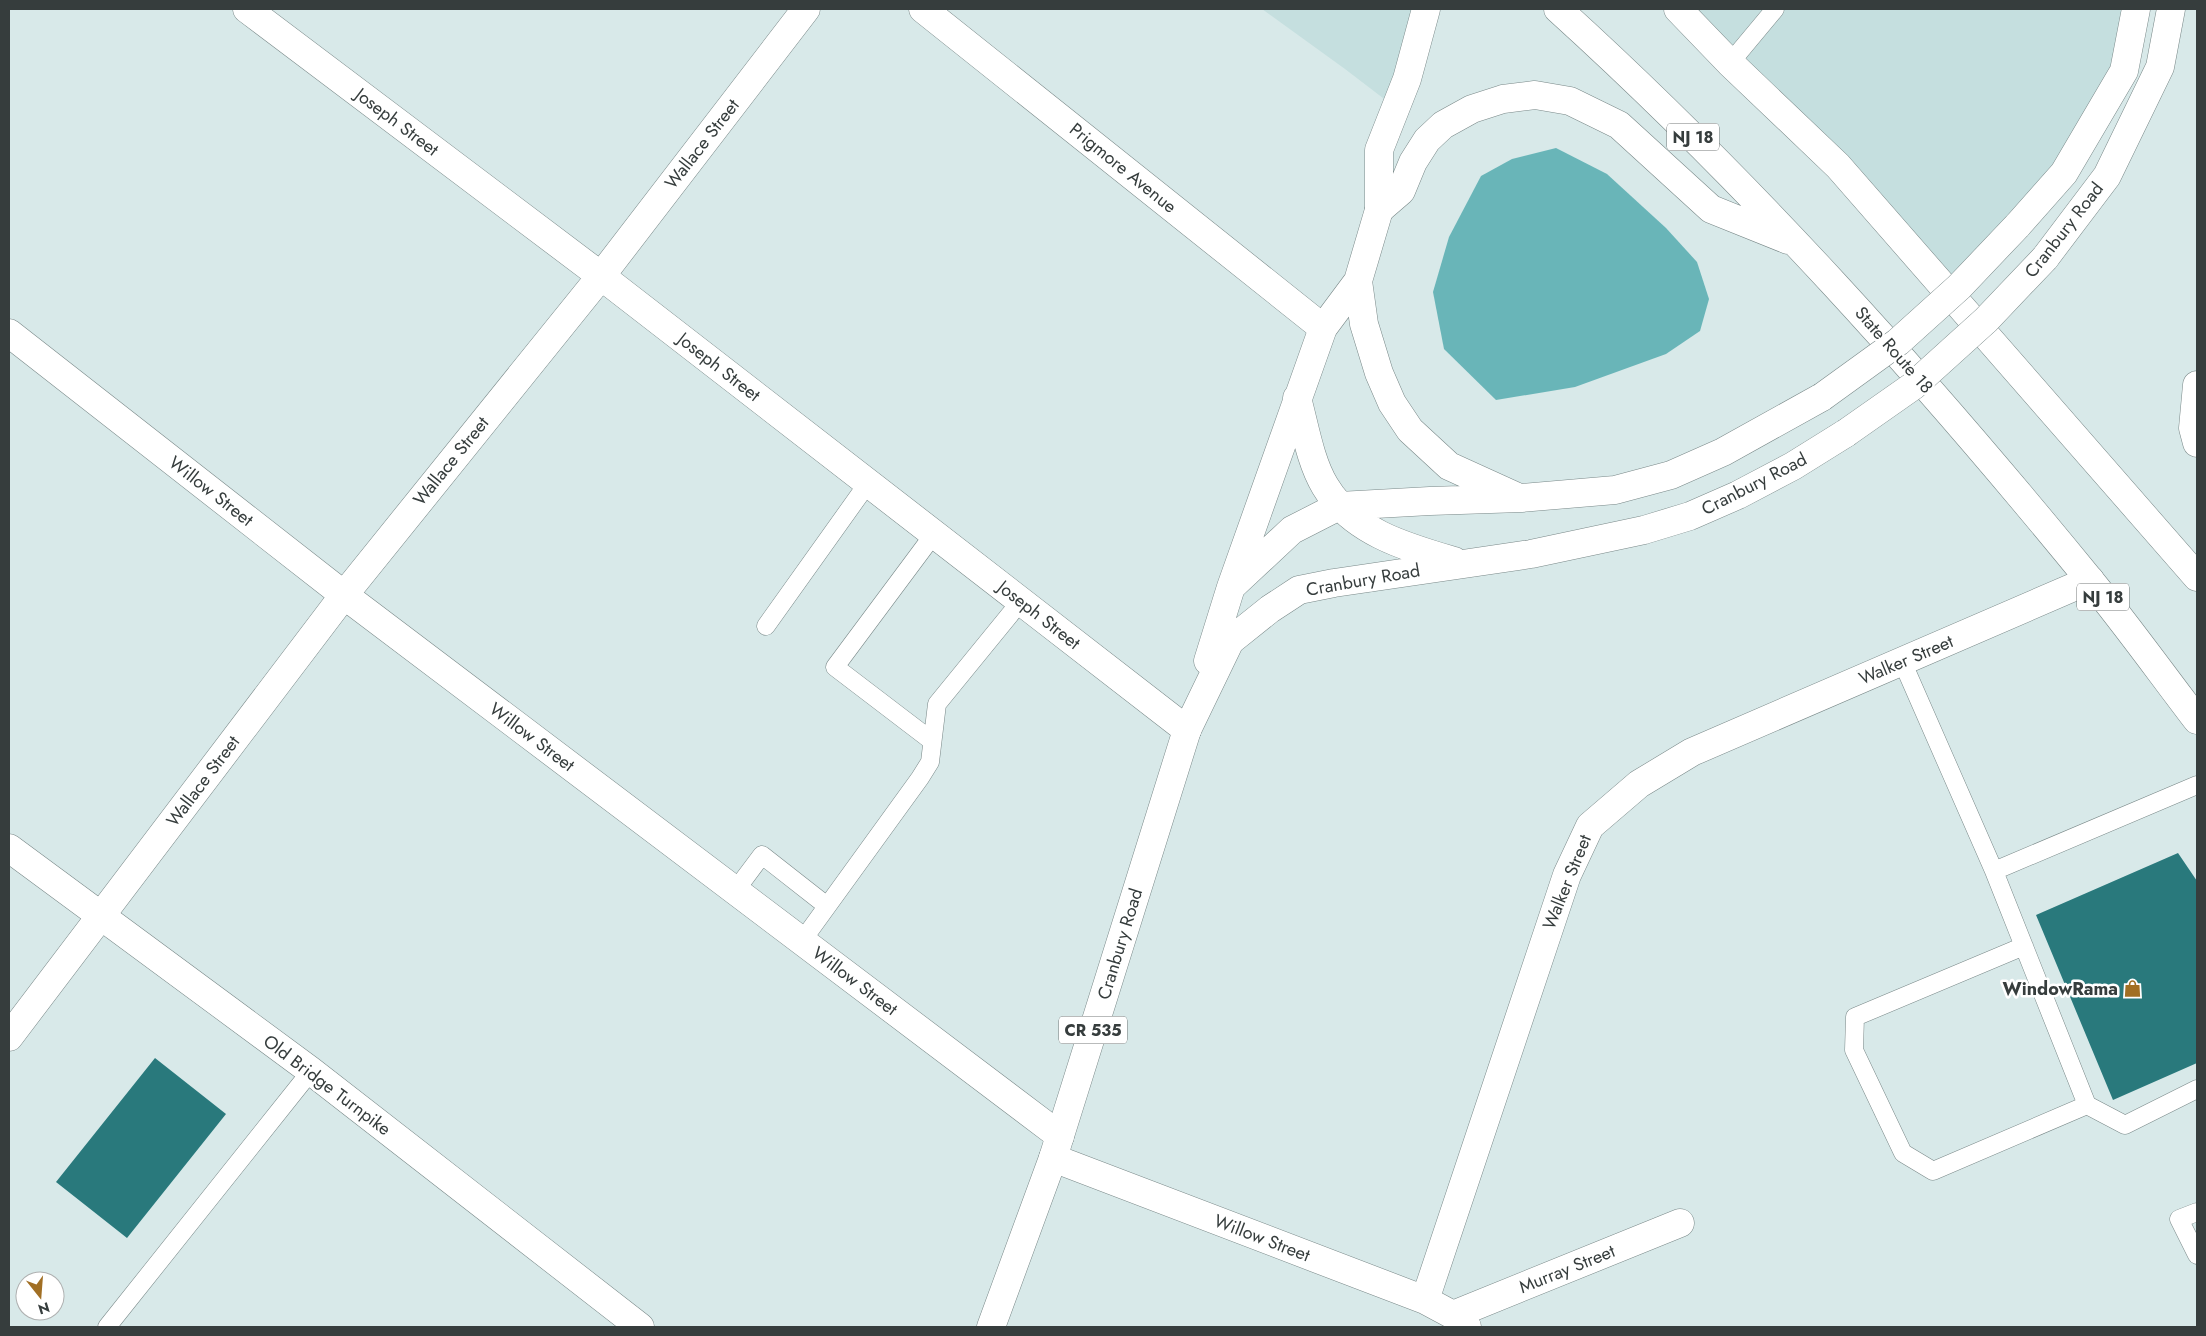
<svg xmlns="http://www.w3.org/2000/svg" width="2206" height="1336" font-family="Jost,sans-serif">
<style>
.built{fill:#c5dfdf}
.water{fill:#69b5b8}
.building{fill:#29797c}
.lines{fill:none;stroke-linecap:round;stroke-linejoin:round}
.lane-casing{stroke:#798888;stroke-width:19}
.street-casing{stroke:#798888;stroke-width:29}
.secondary-casing{stroke:#798888;stroke-width:29}
.primary-casing{stroke:#798888;stroke-width:29}
.highway-casing{stroke:#798888;stroke-width:29}
.lane{stroke:#fff;stroke-width:18}
.street{stroke:#fff;stroke-width:28}
.secondary{stroke:#fff;stroke-width:28}
.primary{stroke:#fff;stroke-width:28}
.highway{stroke:#fff;stroke-width:28}
.secondary-bridge-casing{stroke:#798888;stroke-width:29;stroke-linecap:butt}
.secondary-bridge{stroke:#fff;stroke-width:28}
.labels{text-anchor:middle;dominant-baseline:central;stroke-width:5;stroke-linejoin:round;paint-order:stroke}
.shield{fill:#fff;stroke:#727777;stroke-width:1}
.shield-label{font-size:16px;font-weight:bold;fill:#363d3d}
.street-label{font-size:18px;fill:#363d3d;stroke:#fff}
.poi-label{font-size:18px;font-weight:bold;fill:#363d3d;stroke:#fff;text-anchor:end}
</style>
<rect width="100%" height="100%" fill="#d8e9e9"/>
<!-- built -->
<path class="built" d="M1262 9H1426L1396 108 1345 69Z
M1680 9H2136L2124 71 2064 173 1948 293Z"/>
<!-- water -->
<path class="water" d="M1556 148 1607 174 1666 228 1697 262 1709 299 1700 331 1666 354 1575 387 1496 400 1444 349 1433 292 1449 237 1481 176 1512 159Z"/>
<!-- building -->
<path class="building" d="M2178 853 2197 881V1063L2113 1100 2036 915Z
M155 1058 226 1114 127 1238 56 1182Z"/>
<g class="lines">
<defs>
<path id="lane" d="M1730 63 1775 9
M766 626 868 483
M1902 661 1994 871
M932 741 835 667 934 534
M2197 785 1994 871 2087 1105 2125 1125 2197 1089
M735 891 762 855 827 906
M802 941 920 778 930 762 937 704 1021 601
M2024 946 1855 1017 1854 1050 1903 1153 1933 1171 2087 1105
M2197 1212 2179 1219 2197 1255
M107 1327 311 1071"/>
<path id="street" d="M247 9 601 276 1187 730
M923 9 1323 328
M9 333 344 595 1060 1136
M9 1037 344 595 601 276 806 9
M1053 1158 1425 1300 1453 1315 1467 1327
M1425 1300 1567 875 1590 826 1639 784 1692 752 2090 580
M1453 1315 1680 1223"/>
<path id="secondary" d="M2017 226 2064 173 2124 71 2136 9
M2045 258 2107 176 2160 67 2171 9
M1358 281 1364 324 1379 373 1392 403 1410 430 1449 466 1515 496
M1297 398C1305 427 1310 461 1325 486 1352 532 1406 547 1454 561
M1231 587 1292 530 1339 506 1430 501 1521 498 1615 490 1671 475 1723 452 1822 397
M1208 661 1231 587 1323 328 1358 281 1379 210
M1187 730 1230 641 1270 609 1299 590 1334 583 1531 554 1644 530 1690 516 1738 495 1793 466 1846 433
M9 848 311 1071 640 1327"/>
<path id="primary" d="M991 1327 1053 1158 1187 730"/>
<path id="highway" d="M1558 9C1751 184 1924 377 2089 579 2126 624 2161 673 2197 720
M1678 9 1730 63 1838 166 2197 577
M1379 210 1401 191 1413 162 1427 140 1443 125 1472 109 1503 99 1535 95 1570 101 1619 125 1711 209 1788 240
M1379 210V150L1407 79 1426 9
M2197 385 2193 428 2197 443"/>
</defs>
<!-- lane casing -->
<use href="#lane" class="lane-casing"/>
<!-- street casing -->
<use href="#street" class="street-casing"/>
<!-- secondary casing -->
<use href="#secondary" class="secondary-casing"/>
<!-- primary casing -->
<use href="#primary" class="primary-casing"/>
<!-- highway casing -->
<use href="#highway" class="highway-casing"/>
<!-- lane -->
<use href="#lane" class="lane"/>
<!-- street -->
<use href="#street" class="street"/>
<!-- secondary -->
<use href="#secondary" class="secondary"/>
<!-- primary -->
<use href="#primary" class="primary"/>
<!-- highway -->
<use href="#highway" class="highway"/>
<defs>
<path id="secondary-bridge" d="M1822 397 1898 342 1959 287 2017 226
M1846 433 1913 386 1986 320 2045 258"/>
</defs>
<!-- secondary-bridge casing -->
<use href="#secondary-bridge" class="secondary-bridge-casing"/>
<!-- secondary-bridge -->
<use href="#secondary-bridge" class="secondary-bridge"/>
</g>
<!-- icons -->
<defs>
<symbol id="shop-bare" viewBox="-9 -9 18 18"><path d="M-5-2.5h2.3a2.7 3.5 0 0 1 5.4 0H5L5.5 6h-11ZM-1.5-2.5h3a1.5 2.3 0 0 0-3 0Z" fill="#a16f24" stroke="#fff" stroke-width="2.5" paint-order="stroke"/></symbol>
</defs>
<g fill-rule="evenodd">
<use href="#shop-bare" x="2120" y="976" width="25" height="25"/>
</g>
<g class="labels">
<!-- shield labels -->
<g class="shield">
<rect x="1667" y="123.5" width="52" height="27" rx="4"/>
<rect x="2077" y="583.5" width="52" height="27" rx="4"/>
<rect x="1059" y="1016.5" width="68" height="27" rx="4"/>
</g>
<g class="shield-label">
<text x="1693" y="137">NJ 18</text>
<text x="2103" y="597">NJ 18</text>
<text x="1093" y="1030">CR 535</text>
</g>
<!-- street labels -->
<g class="street-label">
<text transform="translate(397 122) rotate(37)">Joseph Street</text>
<text transform="translate(702 144) rotate(-52)">Wallace Street</text>
<text transform="translate(1123 168) rotate(39)">Prigmore Avenue</text>
<text transform="translate(2064 230) rotate(-52)">Cranbury Road</text>
<text transform="translate(1894 350) rotate(49)">State Route 18</text>
<text transform="translate(719 367) rotate(38)">Joseph Street</text>
<text transform="translate(451 461) rotate(-51)">Wallace Street</text>
<text transform="translate(1754 484) rotate(-27)">Cranbury Road</text>
<text transform="translate(211 491) rotate(38)">Willow Street</text>
<text transform="translate(1363 580) rotate(-10)">Cranbury Road</text>
<text transform="translate(1039 615) rotate(38)">Joseph Street</text>
<text transform="translate(1906 660) rotate(-23)">Walker Street</text>
<text transform="translate(532 737) rotate(37)">Willow Street</text>
<text transform="translate(203 781) rotate(-53)">Wallace Street</text>
<text transform="translate(1567 882) rotate(-68)">Walker Street</text>
<text transform="translate(1120 944) rotate(-73)">Cranbury Road</text>
<text transform="translate(855 981) rotate(37)">Willow Street</text>
<text transform="translate(327 1085) rotate(37)">Old Bridge Turnpike</text>
<text transform="translate(1262 1238) rotate(21)">Willow Street</text>
<text transform="translate(1567 1269) rotate(-22)">Murray Street</text>
</g>
<!-- poi labels -->
<g class="poi-label">
<text x="2118" y="989">WindowRama</text>
</g>
</g>
<!-- border -->
<rect width="2206" height="1336" fill="none" stroke="#363d3d" stroke-width="20"/>
<!-- north arrow -->
<g transform="translate(40 1296) rotate(163)"><circle r="24" fill="#ffffff" stroke="#afb1b1"/>
<path d="M0-4L9 19L0 12L-9 19Z" fill="#a16f24"/>
<text y="-8" font-size="14" font-weight="bold" text-anchor="middle" fill="#363d3d">N</text>
</g>
</svg>
